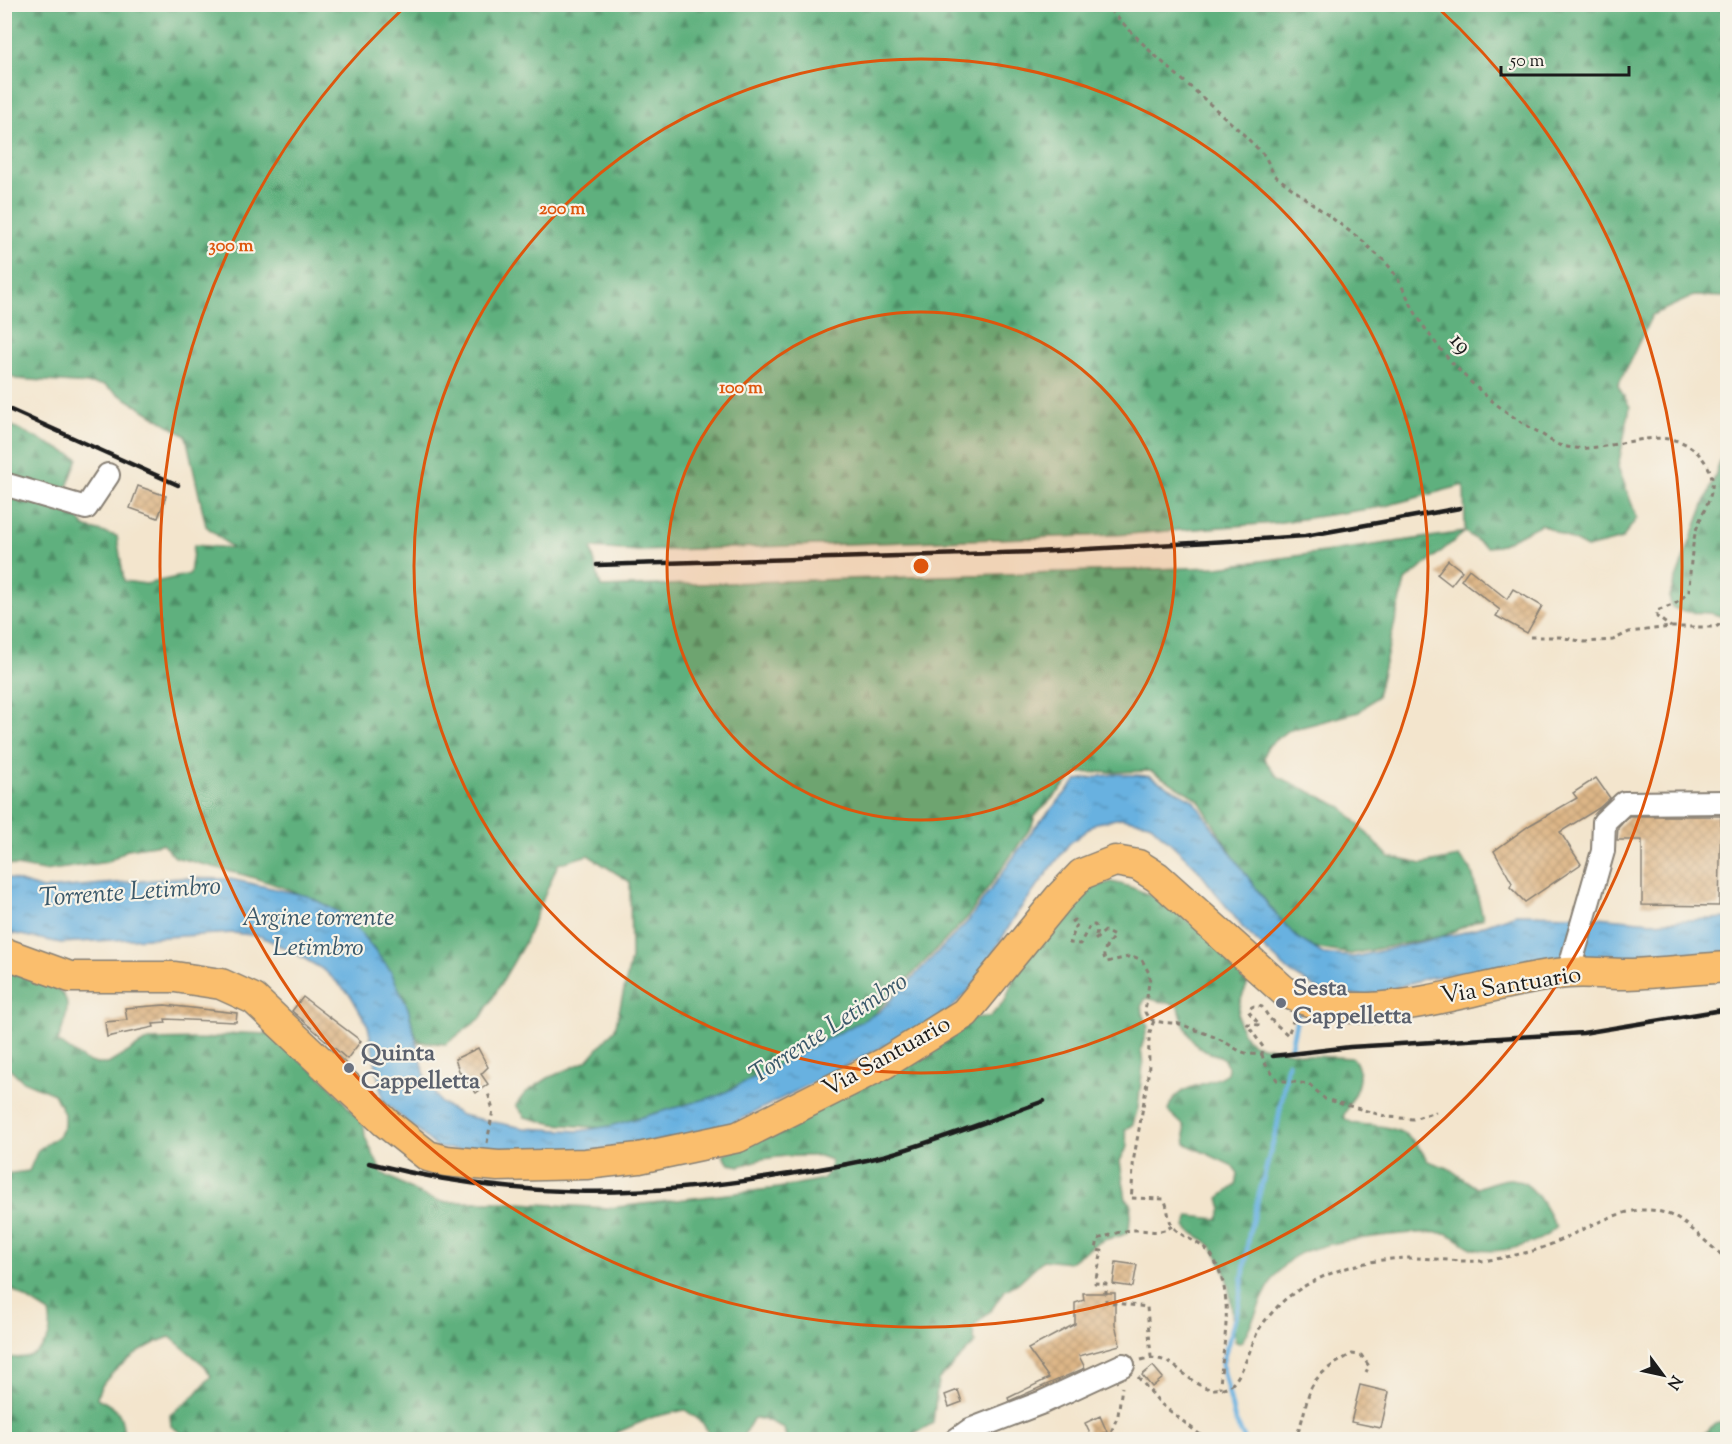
<svg xmlns="http://www.w3.org/2000/svg" width="1732" height="1444" font-family="'Sorts Mill Goudy',serif">
<style>
.forest{fill:url(#forest-firs);stroke:#3d664d;stroke-width:1.5;fill-rule:evenodd}
.water{fill:url(#water-ripples);stroke:#42667e;stroke-width:1.5}
.lines{fill:none;stroke-linecap:round;stroke-linejoin:round}
.stream{stroke:#68b1e0;stroke-width:5}
.building{fill:url(#building-cross-hatch)}
.minor-casing{stroke:#888074;stroke-width:26}
.major-casing{stroke:#888074;stroke-width:33}
.path{stroke:#888074;stroke-width:3;stroke-dasharray:4.5 4.5;stroke-linecap:butt}
.minor{stroke:#fff;stroke-width:22}
.major{stroke:#fabe6d;stroke-width:30}
.rail{stroke:#1c1c1c;stroke-width:4.5}
.ring{fill:none;stroke:#de560d;stroke-width:3}
.worship-dot{fill:#6b7280;stroke:#f7f3e8;stroke-width:2}
.labels{text-anchor:middle;dominant-baseline:central;stroke-width:4.5;stroke-linejoin:round;paint-order:stroke}
.street-label{font-size:24px;fill:#1c1c1c;stroke:#f7f3e8}
.worship-label{font-size:24px;font-weight:bold;fill:#5b616d;stroke:#f7f3e8;text-anchor:start}
.water-label{font-size:26px;font-style:italic;fill:#3a586a;stroke:#f7f3e8}
.centre{fill:#de560d;stroke:#f7f3e8;stroke-width:3}
.ring-label{font-size:18px;text-anchor:middle;font-weight:bold;fill:#de560d;stroke:#f7f3e8;stroke-width:4.5;stroke-linejoin:round;paint-order:stroke}
</style>
<defs>
<pattern id="forest-firs" width="22" height="20" patternUnits="userSpaceOnUse" patternTransform="scale(1.5)"><rect width="22" height="20" fill="#5eb07e"/><path d="M5 1l3.5 6h-7zM16 11l3.5 6h-7z" fill="#4d8e66"/></pattern>
<pattern id="water-ripples" width="26" height="14" patternUnits="userSpaceOnUse" patternTransform="scale(1.5)"><rect width="26" height="14" fill="#68b1e0"/><path d="M2 4q2-2 4 0t4 0M15 11q2-2 4 0t4 0" fill="none" stroke="#558fb5"/></pattern>
<pattern id="building-cross-hatch" width="8" height="8" patternUnits="userSpaceOnUse" patternTransform="scale(1.5)"><rect width="8" height="8" fill="#ddb687"/><path d="M0 0l8 8M0 8l8-8" fill="none" stroke="#bd9c74"/></pattern>
</defs>
<rect width="100%" height="100%" fill="#f7f3e8"/>
<filter id="ink" filterUnits="userSpaceOnUse"><feTurbulence type="fractalNoise" baseFrequency=".0167" numOctaves="2"/><feDisplacementMap in="SourceGraphic" scale="12" xChannelSelector="R" yChannelSelector="G"/><feConvolveMatrix kernelMatrix="1 2 1 2 8 2 1 2 1" color-interpolation-filters="sRGB"/></filter>
<filter id="wash" filterUnits="userSpaceOnUse"><feTurbulence type="fractalNoise" baseFrequency=".008" numOctaves="4" result="noise"/><feDisplacementMap in="SourceGraphic" scale="24" xChannelSelector="R" yChannelSelector="G"/><feGaussianBlur stdDeviation="1.35" result="paint"/><feColorMatrix in="noise" values="0 0 0 0 0 0 0 0 0 0 0 0 0 0 0 0 0 1.4 0 .05"/><feComposite in="paint" operator="in"/></filter>
<g filter="url(#wash)">
<rect width="100%" height="100%" fill="#f3e5cd"/>
<!-- forest -->
<path class="forest" d="M5 5H1727V297L1694 296 1652 315 1618 386 1630 407 1618 467 1637 518 1622 539 1587 548 1541 524 1498 546 1486 547 1465 532 1405 581 1377 696 1359 712 1287 731 1267 747 1264 759 1277 776 1342 807 1389 857 1422 864 1459 857 1471 869 1483 918 1443 936 1351 954 1301 946 1242 871 1198 799 1151 771 1077 773 1035 816 1032 826 967 918 868 1020 705 1104 614 1129 554 1124 525 1117 516 1105 525 1093 548 1078 587 1061 615 1029 631 959 630 882 588 855 558 864 524 944 481 1018 446 1044 419 1042C407 1016 398 986 383 962 337 890 251 878 175 857L162 844 128 849 108 862 44 871 5 864 4 422 78 458 64 495 84 527 117 536 124 581 146 584 190 574 194 545 232 548 206 526 186 436 104 385 16 379 5 373ZM1464 485 1465 532 1218 567 601 587 591 548 638 551 1116 535 1275 523 1382 507Z
M1727 451V619C1710 608 1690 617 1672 607L1669 597 1722 457Z
M1111 882C1168 892 1209 941 1251 977 1239 1002 1229 1021 1252 1044L1312 1056 1353 1058C1368 1077 1352 1098 1343 1117 1352 1125 1358 1124 1370 1125 1400 1127 1413 1135 1428 1161L1448 1168 1477 1188C1486 1185 1501 1178 1511 1179 1535 1181 1546 1209 1556 1228 1538 1245 1499 1255 1475 1249 1463 1246 1454 1233 1443 1233 1413 1230 1314 1241 1291 1259 1266 1278 1258 1314 1243 1340L1239 1343 1235 1341C1231 1311 1232 1266 1208 1243 1201 1236 1192 1235 1185 1227L1189 1216 1218 1219 1222 1209 1219 1198 1236 1185 1238 1174 1231 1165 1186 1144 1184 1126 1168 1111C1174 1083 1207 1088 1227 1073L1228 1068 1223 1058C1217 1054 1211 1054 1205 1051 1190 1043 1181 1021 1179 1006L1146 998 1141 1007 1148 1027 1141 1049 1143 1064 1138 1108 1133 1124 1125 1130 1128 1146 1120 1161 1126 1199 1131 1203 1129 1231C1120 1239 1113 1236 1102 1241 1090 1247 1080 1255 1069 1263L1043 1260 1018 1283 1004 1291 992 1309 972 1328 975 1343 938 1380 933 1423 905 1439H786L784 1428 764 1419H753L742 1438 712 1439 702 1422 685 1410 653 1417 602 1439H190L171 1426 170 1415 196 1394 211 1376 205 1366 170 1337C147 1344 101 1374 97 1398 121 1410 122 1413 124 1439H5V1356C34 1364 56 1343 49 1313L5 1285V1174L29 1171 38 1150 58 1136 64 1126V1114L54 1094 23 1081 5 1064V964C19 970 61 984 66 1000 70 1012 61 1030 58 1042L86 1061 97 1064H108L148 1040 206 1039 240 1033 269 1034 327 1082 364 1126 365 1137 382 1173 422 1195 443 1202H501L609 1208 778 1188 823 1179 830 1171 831 1160 820 1156H786L762 1159 740 1166 729 1164 722 1155 967 1018 990 1017 1006 999 1014 976 1073 901 1090 888Z
M1727 1421V1439H1697L1715 1424Z"/>
<!-- water -->
<path class="water" d="M1115 774 1149 776 1193 800 1268 905 1296 937 1323 954 1354 957 1465 932 1516 914 1576 915 1651 922 1727 918 1728 961 1561 958 1427 978 1369 996 1325 993 1291 973 1268 952 1243 928 1195 866 1149 823 1121 818 1096 823 1069 844 1018 912 973 986 943 1017 731 1124 699 1135 547 1157 438 1148 383 1101 368 1026 351 996 324 970 291 951 260 936 233 933 61 943 5 932V877L42 889 179 878 230 879 308 896 348 917 390 970 408 1008 426 1080 441 1103 461 1115 484 1120 524 1128 579 1131 610 1126 720 1095 879 1012 968 921 1033 830 1077 780Z"/>
<g class="lines">
<!-- stream -->
<path class="stream" d="M1291 1046 1298 1013
M1245 1440 1235 1421 1222 1364 1239 1304 1250 1229 1277 1127 1288 1063"/>
</g>
<g id="blocks">
<!-- building -->
<path class="building" d="M138 486 166 496 158 518 130 508Z
M1448 560 1462 571 1451 585 1437 574Z
M1469 569 1507 599 1513 589 1542 606 1527 633 1496 616 1500 610 1461 580Z
M1596 778 1610 798 1599 808 1560 832 1581 864 1525 902 1510 887 1512 883 1494 851 1530 825 1577 798 1573 793Z
M1629 816H1721L1719 906 1642 905V840H1617L1618 828Z
M303 997 361 1041 347 1059 292 1011Z
M165 1005 237 1013 236 1022 165 1019 166 1023 153 1024 154 1027 107 1037 105 1022 127 1020 125 1008Z
M478 1048 488 1067 481 1074 488 1084 476 1093 459 1071 455 1059Z
M1116 1262 1137 1265 1133 1287 1113 1284Z
M1083 1293H1115V1324L1120 1345 1079 1356 1085 1368 1009 1401 1008 1398 1049 1378 1028 1349 1075 1324V1303L1084 1300Z
M1153 1366 1163 1378 1152 1387 1142 1375Z
M1360 1385 1389 1392 1381 1428 1351 1422Z
M958 1390 962 1402 949 1407 945 1395Z
M1100 1416 1107 1432 1092 1438 1085 1423Z"/>
</g>
</g>
<g filter="url(#ink)">
<use href="#blocks" fill-opacity="0" stroke="#888074" stroke-width="1.5"/>
<g class="lines">
<defs>
<path id="minor" d="M4 484 86 508 108 475
M1568 973 1603 851 1604 822 1624 803 1728 802
M956 1440 970 1430 1043 1402 1123 1365"/>
<path id="major" d="M4 953 70 977H175L221 984 254 999 385 1122 428 1156 446 1161 498 1166 586 1164 639 1158 738 1137 885 1063 965 1013 1059 898 1082 874 1115 861 1138 865 1157 877 1284 991C1369 1035 1477 981 1567 973 1587 971 1607 974 1627 974 1660 973 1694 969 1728 967"/>
</defs>
<!-- minor casing -->
<use href="#minor" class="minor-casing"/>
<!-- major casing -->
<use href="#major" class="major-casing"/>
<!-- path -->
<path class="path" d="M1104 4 1150 51 1239 130 1265 156 1274 175 1364 242C1371 251 1380 256 1387 264 1401 280 1408 301 1419 319 1446 363 1494 409 1540 433 1546 437 1552 442 1559 445 1608 461 1673 409 1707 465 1722 489 1701 510 1695 534 1691 553 1690 572 1689 592L1675 604 1657 611V617L1671 627
M1530 637H1560L1585 642 1613 640 1629 632 1671 627H1716L1728 619
M1071 922 1074 920 1077 924 1070 943 1080 944 1090 925H1095L1097 930 1095 940 1105 931 1114 936C1108 944 1099 954 1107 962L1132 956 1142 960 1150 975 1145 1012C1151 1027 1171 1020 1183 1025 1195 1030 1208 1034 1219 1039 1236 1047 1240 1056 1262 1054L1263 1047 1247 1024 1260 1025 1248 1011C1252 1005 1256 1005 1262 1007L1270 1019 1288 1035 1294 1018
M1154 1021C1145 1039 1151 1057 1148 1075 1144 1103 1139 1129 1134 1157 1132 1171 1133 1184 1131 1198L1164 1199C1169 1208 1167 1221 1175 1229 1186 1240 1204 1243 1212 1256 1237 1297 1222 1344 1220 1388
M1262 1054 1264 1062 1277 1080 1309 1084 1325 1099 1388 1117 1413 1119 1436 1112
M487 1143 493 1110 488 1093
M1151 1357 1147 1307 1106 1302V1284L1095 1283 1102 1251 1096 1250 1098 1239C1110 1235 1123 1230 1136 1230 1151 1230 1159 1235 1172 1226
M1141 1360C1181 1348 1189 1402 1229 1386 1241 1381 1252 1343 1258 1331 1262 1323 1280 1303 1288 1297 1323 1271 1369 1258 1412 1258 1434 1258 1457 1262 1480 1261 1496 1260 1514 1255 1529 1252 1565 1243 1610 1208 1649 1210 1684 1212 1701 1242 1728 1259
M1138 1377 1161 1404 1207 1440
M1108 1440 1118 1415 1122 1387
M1295 1440C1315 1391 1297 1383 1352 1354L1361 1355 1369 1366 1366 1372"/>
<!-- minor -->
<use href="#minor" class="minor"/>
<!-- major -->
<use href="#major" class="major"/>
<!-- rail -->
<path class="rail" d="M4 407 178 485
M597 565 1036 552 1245 540 1305 536 1460 508
M1273 1056 1350 1047 1583 1033 1728 1009
M369 1163C510 1199 639 1199 783 1175 819 1169 858 1164 894 1153 944 1138 994 1119 1044 1101"/>
</g>
</g>
<!-- distance rings -->
<circle cx="921" cy="566" r="254" fill="#de560d" fill-opacity=".12"/>
<g class="ring">
<circle cx="921" cy="566" r="254"/>
<circle cx="921" cy="566" r="507"/>
<path d="M1435 5A761 761 0 1 1 407 5"/>
</g>
<!-- markers -->
<g class="worship-dot">
<circle cx="1281" cy="1003" r="6"/>
<circle cx="349" cy="1068" r="6"/>
</g>
<g class="labels">
<!-- street labels -->
<g class="street-label">
<text transform="translate(1460 344) rotate(48)">19</text>
<text transform="translate(1511 986) rotate(-9)">Via Santuario</text>
<text transform="translate(887 1057) rotate(-29)">Via Santuario</text>
</g>
<!-- worship labels -->
<g class="worship-label">
<text x="1293" y="989">Sesta<tspan x="1293" dy="28">Cappelletta</tspan></text>
<text x="361" y="1054">Quinta<tspan x="361" dy="28">Cappelletta</tspan></text>
</g>
<!-- water labels -->
<g class="water-label">
<text transform="translate(130 893) rotate(-4)">Torrente Letimbro</text>
<text x="318" y="918">Argine torrente<tspan x="318" dy="30">Letimbro</tspan></text>
<text transform="translate(829 1029) rotate(-33)">Torrente Letimbro</text>
</g>
</g>
<circle cx="921" cy="566" r="9" class="centre"/>
<g class="ring-label">
<text x="562" y="214">200 m</text>
<text x="231" y="251">300 m</text>
<text x="741" y="393">100 m</text>
</g>
<!-- margin -->
<rect width="1732" height="1444" fill="none" stroke="#f7f3e8" stroke-width="24"/>
<!-- north arrow -->
<g transform="translate(1663 1375) rotate(123)" stroke="#f7f3e8" stroke-width="4.5" paint-order="stroke">
<path d="M0-4.5L10 22L0 15L-10 22Z" fill="#1c1c1c"/>
<text y="-9" font-size="16" font-weight="bold" text-anchor="middle" fill="#1c1c1c">N</text>
</g>
<!-- scale -->
<path d="M1501 66v9h128v-9" fill="none" stroke="#1c1c1c" stroke-width="3"/>
<text x="1510" y="66" font-size="18" fill="#1c1c1c" stroke="#f7f3e8" stroke-width="4.5" paint-order="stroke">50 m</text>
</svg>
